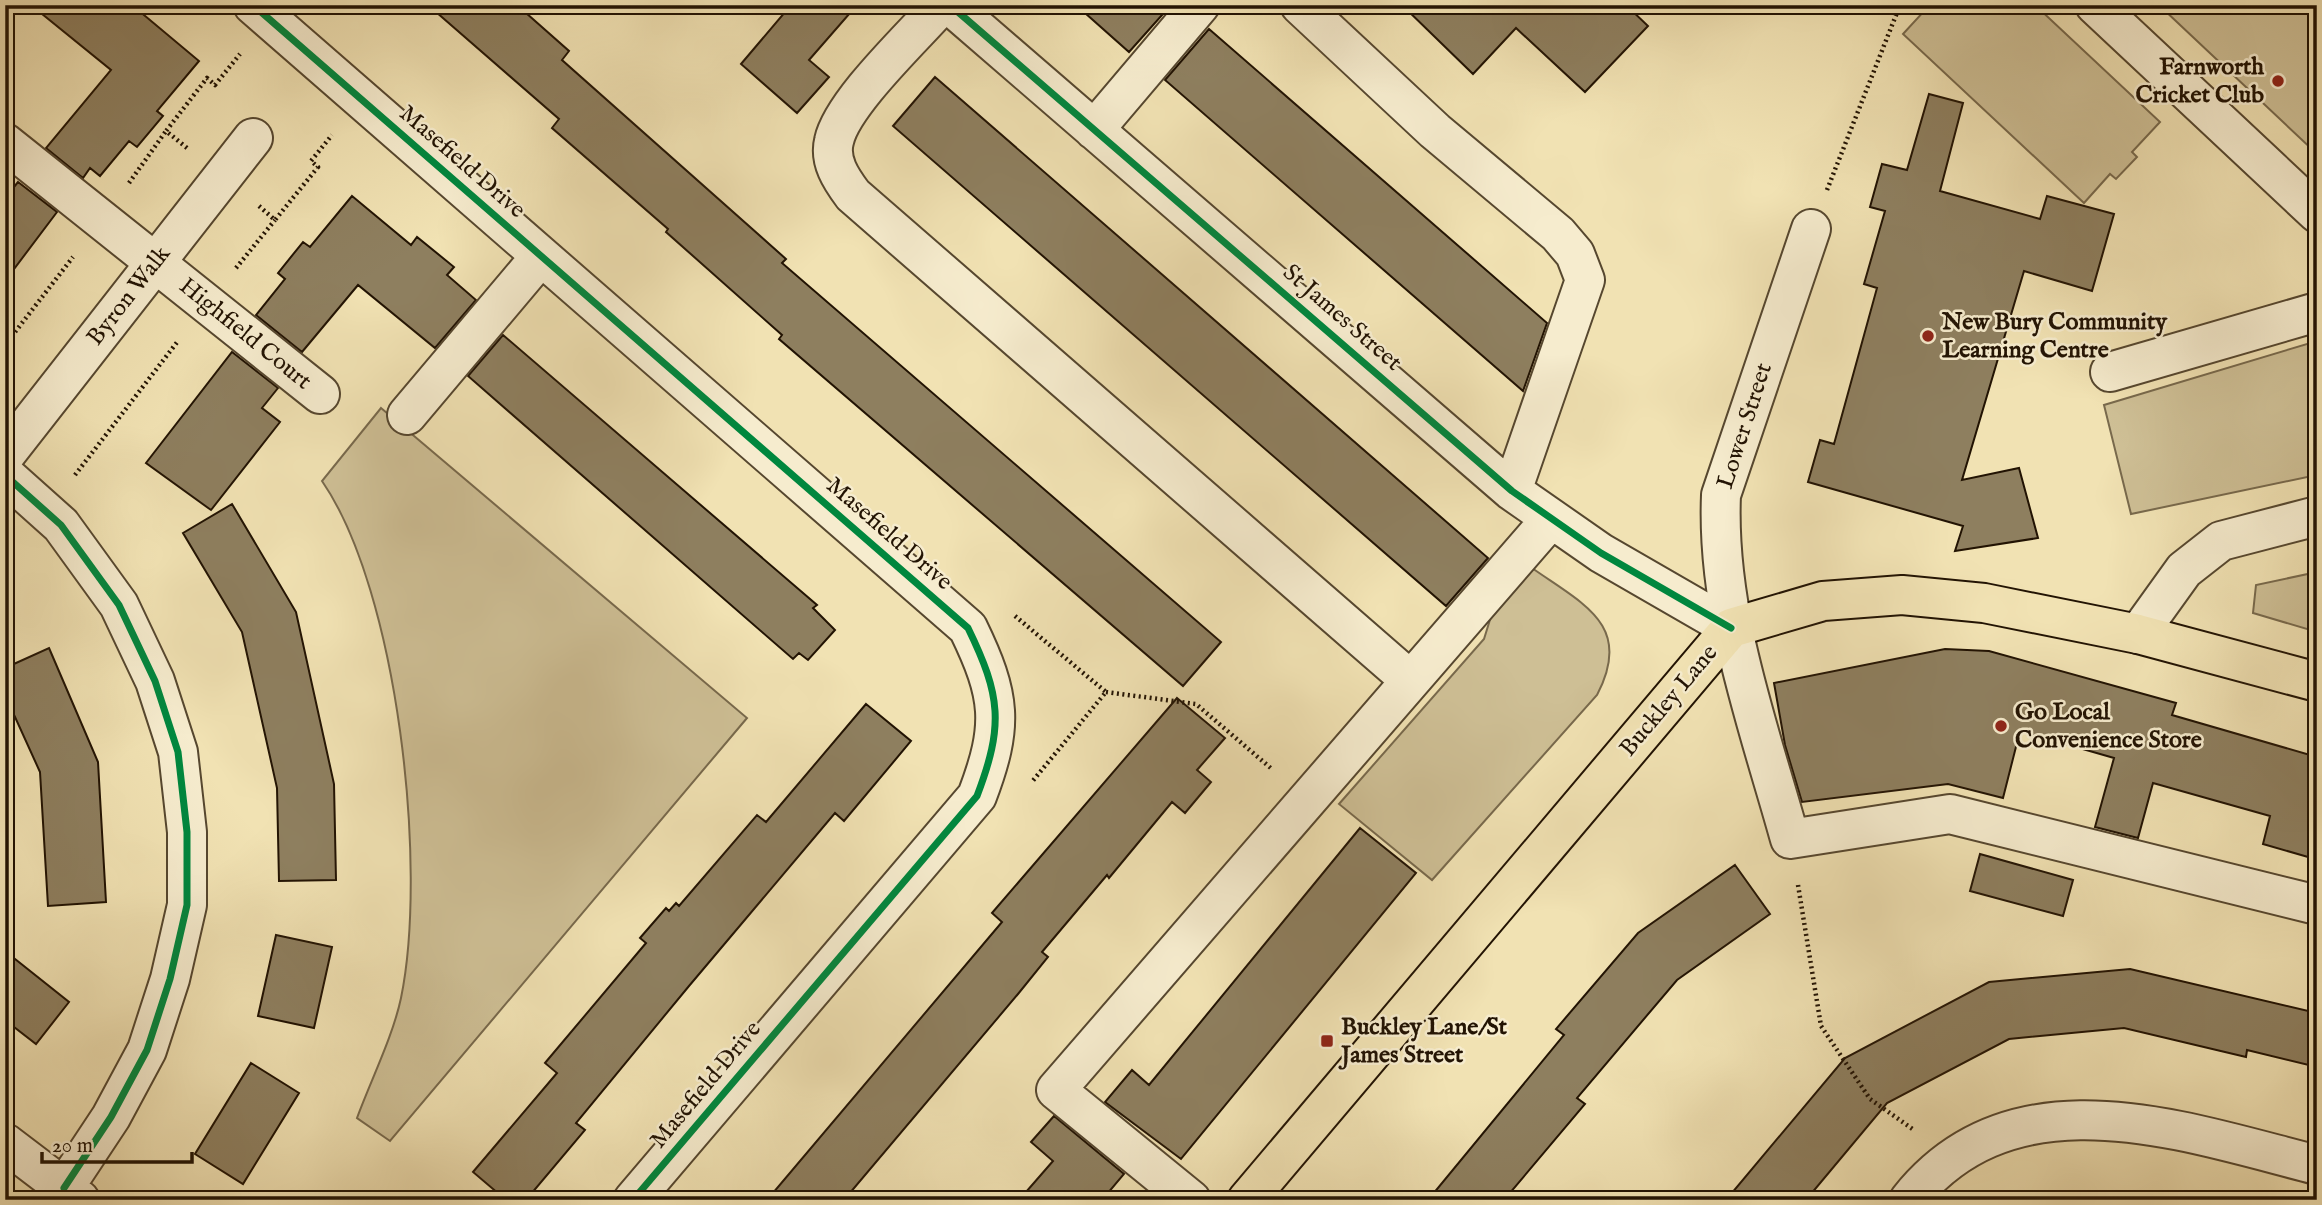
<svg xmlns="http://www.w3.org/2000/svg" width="2322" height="1205" font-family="'IM FELL English',serif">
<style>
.green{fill:#cebf95;stroke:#78694c;stroke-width:2}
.building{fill:#8e7f5f;stroke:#221303;stroke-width:2}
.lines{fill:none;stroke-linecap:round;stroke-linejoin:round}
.minor-casing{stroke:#56472f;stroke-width:42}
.major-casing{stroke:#221303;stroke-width:42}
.path{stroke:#221303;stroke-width:4.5;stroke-dasharray:2 3.5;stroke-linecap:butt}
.minor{stroke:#f6ecce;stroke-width:38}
.major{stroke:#f1e2b3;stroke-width:38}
.cycleway-casing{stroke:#f6ecce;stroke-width:11}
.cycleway{stroke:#00873e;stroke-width:7}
.poi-dot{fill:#8f2418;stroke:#f6ecce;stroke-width:2.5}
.labels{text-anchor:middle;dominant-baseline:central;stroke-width:5;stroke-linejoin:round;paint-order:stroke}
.poi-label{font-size:24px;font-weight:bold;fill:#221303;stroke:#f6ecce;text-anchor:start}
.street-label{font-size:24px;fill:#221303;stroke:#f6ecce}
</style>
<rect width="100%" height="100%" fill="#f1e2b3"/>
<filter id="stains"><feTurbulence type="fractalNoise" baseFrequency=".00286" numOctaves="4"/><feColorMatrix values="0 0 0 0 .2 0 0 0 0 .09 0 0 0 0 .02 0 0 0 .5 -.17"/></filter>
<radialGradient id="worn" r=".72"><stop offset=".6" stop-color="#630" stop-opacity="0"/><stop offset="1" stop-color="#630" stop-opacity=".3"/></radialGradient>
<!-- green -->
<path class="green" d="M1925 5H2035L2160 122 2132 152 2137 157 2116 179 2110 174 2084 203 1903 34 1927 8Z
M2159 5H2317V154L2161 7Z
M2317 341V475L2131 514 2104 405Z
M381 408 747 718 390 1141 357 1118C371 1080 393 1036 401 998 428 867 398 591 322 481Z
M1532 568C1583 604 1634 625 1597 695L1432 880 1339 804 1484 639 1493 610Z
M2317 572V632L2253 613 2256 585Z"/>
<!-- building -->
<path class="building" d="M31 5H132L199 61 157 111 163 116 137 147 129 141 100 176 90 168 83 178 46 148 111 70Z
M428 5H517L569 51 562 60 786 259 782 263 1221 642 1183 686 779 339 782 335 666 232 668 229 552 128 559 119Z
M791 5H857L809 60 829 77 797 113 741 64Z
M1076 5H1171L1129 52Z
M1402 5H1626L1648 26 1585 92 1516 28 1473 74Z
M1209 29 1547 323 1523 391 1165 80Z
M935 77 1488 558 1446 606 893 126Z
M1929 94 1963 103 1940 191 2040 219 2047 196 2114 214 2092 291 2024 271 1962 480 2019 468 2038 538 1955 551 1963 526 1808 482 1820 440 1834 444 1877 288 1864 284 1885 211 1870 207 1882 164 1907 170Z
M18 182 57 212 5 281V198Z
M352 196 411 245 417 237 454 267 447 275 476 300 435 348 358 285 302 352 256 315 285 279 278 273 303 242 310 247Z
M503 335 817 605 813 608 835 630 808 660 799 653 793 659 468 376Z
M232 352 278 388 262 408 280 422 211 510 146 463Z
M232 504 296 612 334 784 336 880 279 881 277 788 242 632 183 533Z
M49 648 98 762 106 902 48 906 40 772 5 695V668Z
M1945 649 1989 651 2176 703 2172 715 2317 757V825L2308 857 2263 844 2270 816 2153 783 2138 838 2095 827 2114 758 2020 731 2003 798 1948 784 1802 802 1785 745 1774 683Z
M1177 698 1225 738 1197 770 1211 782 1185 813 1172 802 1109 878 1107 875 1042 952 1048 957 1018 994 844 1200H767L1002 922 992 913Z
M866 704 911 741 844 821 835 813 689 986 576 1123 585 1130 526 1200H506L473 1172 557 1073 545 1063 646 943 640 938 666 908 669 911 676 903 679 906 757 815 766 822Z
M1360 828 1416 873 1181 1159 1105 1102 1132 1070 1149 1085Z
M1980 854 2073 880 2063 916 1970 891Z
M1735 865 1770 914 1677 980 1577 1098 1585 1104 1504 1200H1428L1564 1035 1556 1029 1638 933Z
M276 935 332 947 314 1028 258 1016Z
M5 951 69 1002 36 1044 5 1020Z
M2130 969 2317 1013V1067L2247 1050 2246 1057 2124 1028 2009 1039 1887 1103 1806 1200H1726L1845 1058 1989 982Z
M251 1063 299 1093 243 1184 195 1154Z
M1054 1116 1124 1174 1102 1200H1019L1053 1161 1031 1142Z"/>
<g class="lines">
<defs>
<path id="minor" d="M253 5 968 628C1001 696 1004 725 977 796L633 1200
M941 5C914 36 842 103 834 141 829 161 841 179 853 195L1410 680
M950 5 1512 491 1601 553 1731 628
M1300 5 1435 131 1558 234 1575 254 1585 280 1512 491
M2095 5 2317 213
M1094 130 1200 5
M5 143 320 394
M1811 229 1721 495C1716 613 1759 727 1790 839L1950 814 2317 905
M2110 372 2317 312
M407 415 541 256
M5 455 253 138
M5 475 61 525 119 605 155 681 178 752 187 832V905L170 979 147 1050 111 1117 64 1188
M2138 634 2184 570 2221 541 2317 516
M5 1143 80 1200
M1191 1200 1056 1090 1550 520
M1909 1200C2013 1069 2182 1131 2317 1165"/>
<path id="major" d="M1247 1200 1731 628 1823 601 1902 595 1984 603 2138 634 2317 682"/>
</defs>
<!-- minor casing -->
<use href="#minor" class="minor-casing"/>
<!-- major casing -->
<use href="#major" class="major-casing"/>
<!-- path -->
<path class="path" d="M187 148 166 131 207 78 215 85 240 54
M129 183 166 131
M1827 190 1900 5
M259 206 275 220 318 167 311 161 332 135
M236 268 275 220
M5 345 73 257
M75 475 178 341
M1015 616 1106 692 1031 783
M1106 692 1196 704 1273 770
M1798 885 1821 1026 1870 1099 1914 1130"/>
<!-- minor -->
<use href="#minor" class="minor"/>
<!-- major -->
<use href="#major" class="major"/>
<defs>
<path id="cycleway" d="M253 5 968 628C1001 696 1004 725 977 796L633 1200
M950 5 1512 491 1601 553 1731 628
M5 475 61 525 119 605 155 681 178 752 187 832V905L170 979 147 1050 111 1117 64 1188"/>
</defs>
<!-- cycleway casing -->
<use href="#cycleway" class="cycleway-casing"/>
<!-- cycleway -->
<use href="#cycleway" class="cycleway"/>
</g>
<!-- markers -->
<g class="poi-dot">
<circle cx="2278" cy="81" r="7"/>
<circle cx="1928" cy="336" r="7"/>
<circle cx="2001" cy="726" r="7"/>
<rect x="1320" y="1034" width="14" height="14" rx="3.5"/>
</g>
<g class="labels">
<!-- poi labels -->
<g class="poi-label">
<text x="2264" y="67" text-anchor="end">Farnworth<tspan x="2264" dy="28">Cricket Club</tspan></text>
<text x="1942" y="322">New Bury Community<tspan x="1942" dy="28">Learning Centre</tspan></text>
<text x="2015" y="712">Go Local<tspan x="2015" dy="28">Convenience Store</tspan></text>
<text x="1341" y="1027">Buckley Lane/St<tspan x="1341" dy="28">James Street</tspan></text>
</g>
<!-- street labels -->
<g class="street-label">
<text transform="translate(462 162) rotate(41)">Masefield Drive</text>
<text transform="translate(129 296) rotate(-52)">Byron Walk</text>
<text transform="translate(1342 318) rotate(41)">St James Street</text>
<text transform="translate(245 334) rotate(39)">Highfield Court</text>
<text transform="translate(1745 426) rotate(-72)">Lower Street</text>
<text transform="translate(889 534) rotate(41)">Masefield Drive</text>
<text transform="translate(1669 701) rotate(-50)">Buckley Lane</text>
<text transform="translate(706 1085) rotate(-50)">Masefield Drive</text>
</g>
</g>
<!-- margin -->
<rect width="2322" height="1205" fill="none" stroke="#f1e2b3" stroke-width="28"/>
<rect x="7" y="7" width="2308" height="1191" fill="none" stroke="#221303" stroke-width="3.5"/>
<rect x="14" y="14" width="2294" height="1177" fill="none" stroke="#221303" stroke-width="2"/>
<!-- scale -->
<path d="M42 1152v10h150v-10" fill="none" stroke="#221303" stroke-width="3.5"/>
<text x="52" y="1152" font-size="21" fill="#221303" stroke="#f6ecce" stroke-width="5" paint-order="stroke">20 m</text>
<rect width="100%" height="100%" filter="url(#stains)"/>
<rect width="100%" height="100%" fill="url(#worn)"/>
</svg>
